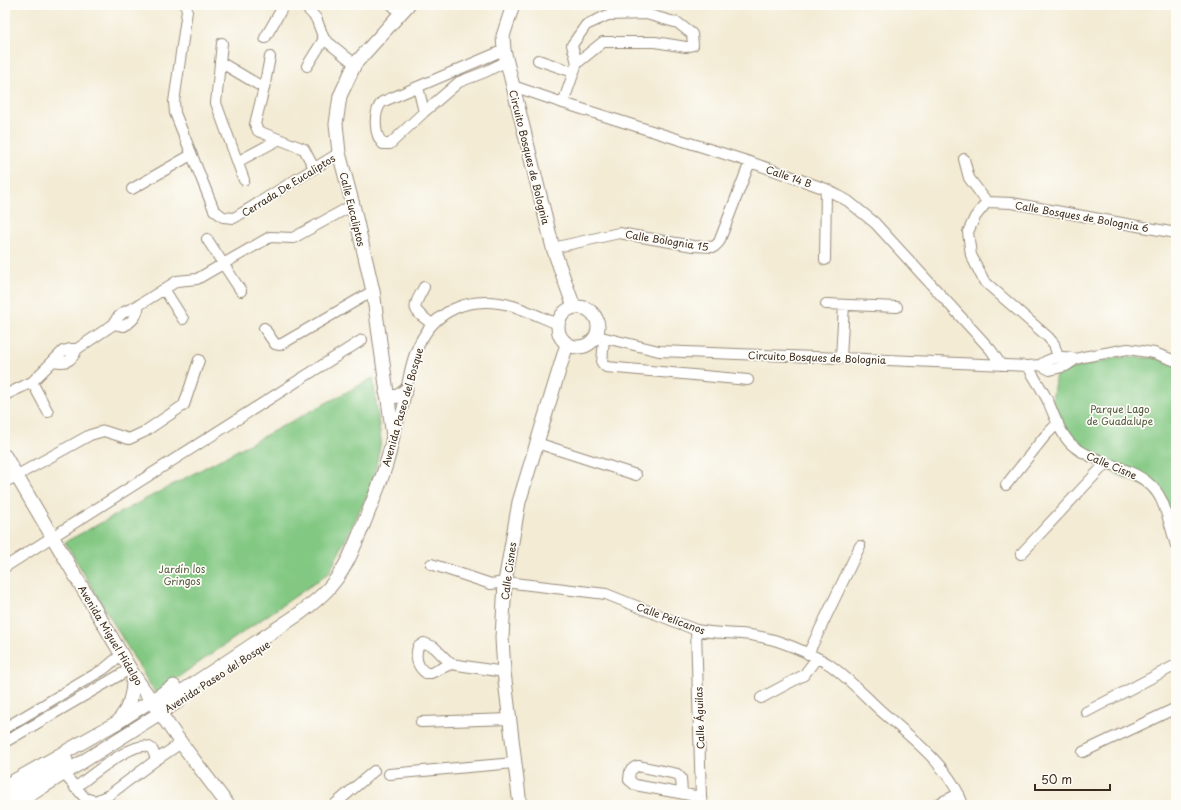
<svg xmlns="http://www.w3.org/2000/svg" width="1181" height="810" font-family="'Playpen Sans',sans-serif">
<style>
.green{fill:#82c882;stroke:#5e7950}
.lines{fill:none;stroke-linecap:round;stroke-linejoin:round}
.minor-casing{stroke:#978a79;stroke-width:12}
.major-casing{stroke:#978a79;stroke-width:15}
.minor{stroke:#fff;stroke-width:10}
.major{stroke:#fff;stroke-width:13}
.labels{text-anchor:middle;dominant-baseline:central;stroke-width:3.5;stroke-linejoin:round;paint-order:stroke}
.street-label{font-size:10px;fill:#3b2a1e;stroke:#fdfcf7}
.park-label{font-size:10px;fill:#50593c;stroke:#fdfcf7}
</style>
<rect width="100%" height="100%" fill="#fdfcf7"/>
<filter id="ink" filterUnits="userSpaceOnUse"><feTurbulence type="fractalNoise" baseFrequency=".025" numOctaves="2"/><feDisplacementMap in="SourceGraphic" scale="8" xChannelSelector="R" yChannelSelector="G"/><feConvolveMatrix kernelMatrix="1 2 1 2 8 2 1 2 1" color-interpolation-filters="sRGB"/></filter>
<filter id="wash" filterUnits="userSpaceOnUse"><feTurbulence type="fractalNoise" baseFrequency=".012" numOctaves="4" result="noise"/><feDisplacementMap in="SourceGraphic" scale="16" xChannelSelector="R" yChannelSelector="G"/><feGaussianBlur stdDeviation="0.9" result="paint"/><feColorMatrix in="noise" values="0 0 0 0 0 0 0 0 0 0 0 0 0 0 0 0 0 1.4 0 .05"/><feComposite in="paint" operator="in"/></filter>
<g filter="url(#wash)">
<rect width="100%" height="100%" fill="#f3ebd4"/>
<!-- green -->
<path class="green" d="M1119 357 1156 358 1176 365V545L1165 509 1147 487 1119 475 1077 454 1052 401 1056 373Z
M373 378 381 441 372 486 329 573 155 693 65 542Z"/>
</g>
<g filter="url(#ink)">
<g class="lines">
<defs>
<path id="minor" d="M186 5 187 11 174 102 175 113 214 210 223 217 234 218 339 153
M304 5 316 18 324 39 355 64
M392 5 401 13
M265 38 284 5
M222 43 216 103 244 180
M504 50 382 102C373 112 374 135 383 144H390L424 112 459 82 485 72 507 61
M270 57 264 88 255 124 258 131 304 149 314 168
M538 60 573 72
M220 62 264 88
M307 66 324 39
M513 86 563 103 750 162 826 189 848 201 875 223 991 350 1001 365
M418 87 424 112
M563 103 577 63 603 42H655L686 47 693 45 692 34 678 23 646 14 608 15 586 25 572 45 577 63
M964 159 969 178 987 202
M237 162 278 140
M132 189 191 155
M987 202 975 217 968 232 971 255 984 281 1048 337 1054 344 1058 357
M987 202 1012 203 1176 233
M207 239 241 291
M553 248 619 233 693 246 714 247 719 242 750 162
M825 260 826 189
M424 287C412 310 411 308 432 324
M164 289 183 319
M826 304 897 307
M114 324 124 326C134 320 137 316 139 305
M264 328 275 344 280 345 373 291
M597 336 659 351 841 358 1028 366 1040 365 1050 370 1066 366 1076 359 1083 357 1128 349 1154 353 1176 361
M604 338 602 363 606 367 748 380
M841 358 844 305
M54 361C66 364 72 361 77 349L114 324 117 318 124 312 139 305 177 281 197 279 270 237 293 238 353 205
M1040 365C1051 357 1062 355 1076 359
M1028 366C1034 378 1042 389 1048 401 1054 415 1060 433 1071 444 1096 466 1136 465 1156 491 1165 502 1172 531 1176 546
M32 382 48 412
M5 395 32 382 63 351 70 349H77
M393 436C396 427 400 419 402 410 407 392 408 372 415 354 431 310 469 294 513 306 528 311 543 318 558 324
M537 443 636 475
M5 482 90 435 104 431 129 439 144 432 184 405 199 360
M1006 485 1045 436 1058 423
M1021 554 1106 463
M431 564 491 584 505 582 606 594 696 630C711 633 726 633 741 634 752 635 764 637 774 640 790 645 816 656 830 665 848 678 864 695 880 710 908 735 951 767 963 805
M5 567 362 340
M696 630 701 797 702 805
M808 654 860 546
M451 664 431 673H426C417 667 415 657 418 647L424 643 434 647 451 664 504 672
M761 698 804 675 816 659
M1086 712 1176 665
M421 722 510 719
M5 728 104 669 122 654
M5 742 130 669
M1083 752 1176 708
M64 774 85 798 95 801 109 795 156 760 181 743
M389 774 514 763
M75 788C88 778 133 740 149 747 154 749 154 755 156 760
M682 793 681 778 677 774 638 766 635 767 630 771 629 780 635 785 701 797
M334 805 374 771
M935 805 959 794"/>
<path id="major" d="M513 5 503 36 504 50 553 248 574 307
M558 327a20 20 0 1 1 40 0a20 20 0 1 1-40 0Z
M386 392 387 395C396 399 400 395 406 390
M5 456 133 674 181 743 228 805
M166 702 299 614C311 605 324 595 333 583 348 565 355 544 364 523 375 495 388 466 393 436L373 291 353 205 339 153 336 124 340 96 355 64 408 5
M120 719C131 705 134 690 133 674
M5 786 118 722 174 686
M5 799 66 760
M14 805 179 701
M520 805 504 672 502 638 505 582 519 502 567 344"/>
</defs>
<!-- minor casing -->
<use href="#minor" class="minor-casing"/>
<!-- major casing -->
<use href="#major" class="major-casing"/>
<!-- minor -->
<use href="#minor" class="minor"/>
<!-- major -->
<use href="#major" class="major"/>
</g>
</g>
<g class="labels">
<!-- street labels -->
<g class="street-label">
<text transform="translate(530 157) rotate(76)">Circuito Bosques de Bolognia</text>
<text transform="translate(789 176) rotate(19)">Calle 14 B</text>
<text transform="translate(288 185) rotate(-32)">Cerrada De Eucaliptos</text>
<text transform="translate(353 209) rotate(76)">Calle Eucaliptos</text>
<text transform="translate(1082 216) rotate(10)">Calle Bosques de Bolognia 6</text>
<text transform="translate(667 240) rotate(9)">Calle Bolognia 15</text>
<text transform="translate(817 357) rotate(2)">Circuito Bosques de Bolognia</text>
<text transform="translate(402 407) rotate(-74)">Avenida Paseo del Bosque</text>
<text transform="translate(1112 465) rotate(23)">Calle Cisne</text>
<text transform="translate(508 571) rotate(-82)">Calle Cisnes</text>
<text transform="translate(671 618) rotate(20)">Calle Pelícanos</text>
<text transform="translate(111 635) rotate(59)">Avenida Miguel Hidalgo</text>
<text transform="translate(217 676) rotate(-33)">Avenida Paseo del Bosque</text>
<text transform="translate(699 718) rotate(-92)">Calle Águilas</text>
</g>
<!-- park labels -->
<g class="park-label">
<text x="1120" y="408">Parque Lago<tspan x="1120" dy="12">de Guadalupe</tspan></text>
<text x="182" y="568">Jardín los<tspan x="182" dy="12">Gringos</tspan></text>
</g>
</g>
<!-- margin -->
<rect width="1181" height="810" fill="none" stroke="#fdfcf7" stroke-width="20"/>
<!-- scale -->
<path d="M1035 784v6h75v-6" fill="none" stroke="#3b2a1e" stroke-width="2"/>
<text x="1041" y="784" font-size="12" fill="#3b2a1e" stroke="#fdfcf7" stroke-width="3" paint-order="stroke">50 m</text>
</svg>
